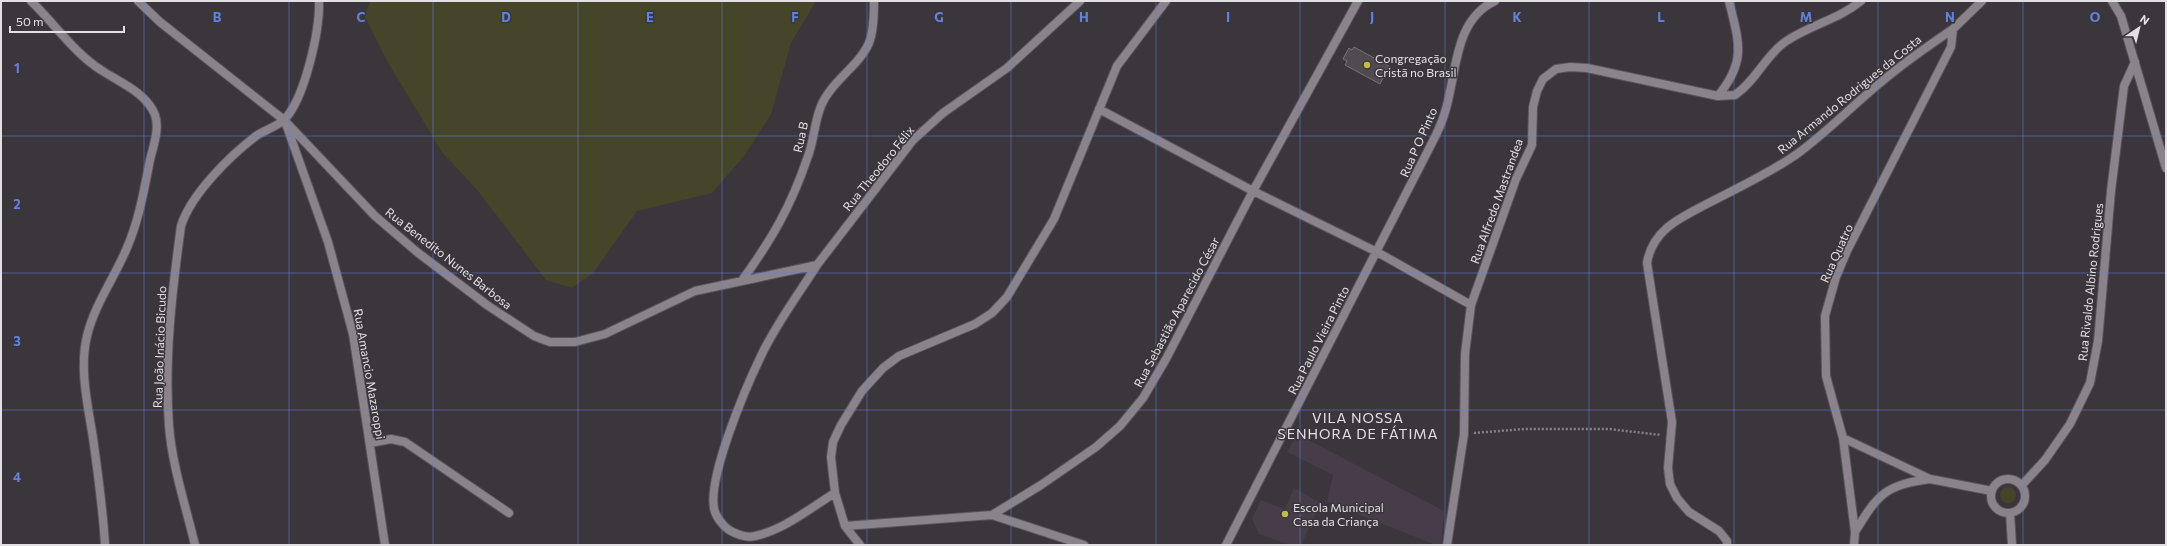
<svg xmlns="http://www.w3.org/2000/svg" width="2167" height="546" font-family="Commissioner,sans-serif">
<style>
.built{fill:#463d49}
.green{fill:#454629}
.building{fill:#504a51;stroke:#767077}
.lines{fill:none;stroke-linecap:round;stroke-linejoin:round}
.minor-casing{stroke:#585459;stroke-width:10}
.path{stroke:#868187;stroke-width:2.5;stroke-dasharray:2 2;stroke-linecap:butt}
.minor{stroke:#8a838b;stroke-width:8}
.grid{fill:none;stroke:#6281dc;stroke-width:1;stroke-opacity:0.55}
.poi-dot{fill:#bfbe42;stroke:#3b353c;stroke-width:1.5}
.labels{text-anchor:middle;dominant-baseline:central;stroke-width:3;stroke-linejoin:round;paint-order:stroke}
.poi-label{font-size:12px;fill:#e3e0e4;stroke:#3b353c;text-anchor:start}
.street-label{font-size:12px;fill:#e3e0e4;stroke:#3b353c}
.quarter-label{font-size:14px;letter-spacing:1px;fill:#e6dfe8;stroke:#3b353c}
.grid-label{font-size:13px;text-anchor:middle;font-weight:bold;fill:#6281dc;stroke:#3b353c;stroke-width:3;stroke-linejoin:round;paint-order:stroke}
</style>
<rect width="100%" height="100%" fill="#3b353c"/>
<!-- built -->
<path class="built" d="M1297 434 1444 511 1441 545H1436L1327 502 1333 475 1287 452Z
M1294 488 1321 503 1301 545H1290L1259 534 1252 519 1261 500 1285 509Z"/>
<!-- green -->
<path class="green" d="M371 1H816L791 43 771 114 745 155 712 193 637 211 593 273 572 288 546 280 478 191 442 152 387 61 364 15Z
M2000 495a8 8 0 1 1 16 0a8 8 0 1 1-16 0Z"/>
<!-- building -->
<path class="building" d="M1354 47 1389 66 1380 84 1345 65 1347 61 1343 59 1349 48 1352 50Z"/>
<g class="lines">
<defs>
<path id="minor" d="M31 1C54 23 74 53 101 70 119 82 147 93 155 115 160 129 153 147 150 160 144 190 139 221 126 250 114 278 94 306 87 336 79 369 88 406 93 438 98 474 103 509 105 545
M138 1 160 22 284 120 375 216 417 252 487 305 534 336 550 342H575L605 334 695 291 817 265 913 140 943 113 1007 68 1080 1
M2112 1 2121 16 2166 168
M1718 96C1747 60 1739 43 1729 1
M1099 109 1253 191 1377 252 1471 305
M286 124 328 242 353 334 385 545
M817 265C798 295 776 324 761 356 746 387 708 476 714 508 715 516 723 526 729 530 736 534 747 538 755 536 784 530 810 508 835 493
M743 279C772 239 791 206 807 159 814 142 814 123 821 106 831 81 863 63 870 40 874 28 874 14 874 1
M1843 438 1930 479 1992 491
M370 443 391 439 405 442 509 513
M1991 496a17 17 0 1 1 34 0a17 17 0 1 1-34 0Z
M2022 485 2045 460 2070 424 2090 383 2098 341 2111 191 2124 86 2135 62
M2010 513 2012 545
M992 515 1084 545
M845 526 992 515 1041 485 1096 447 1120 426 1143 398 1166 359 1253 191 1358 1
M1855 532C1878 494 1885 485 1930 479
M195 545C186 507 172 465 169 426 164 359 172 292 181 226 191 194 230 156 256 136 265 130 278 126 285 119 305 97 320 30 319 1
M860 545 845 526 835 493 831 457 833 442 841 425 862 391 883 368 899 356 975 324 992 313 1007 297 1054 219 1117 66 1166 1
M1226 545 1436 135C1439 128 1443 120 1445 112 1457 75 1453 20 1495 1
M1447 545 1464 434 1465 354 1471 305 1516 179 1532 145 1533 107 1537 91 1543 79 1556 69 1570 67 1587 68 1718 96 1735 95C1756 81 1765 56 1785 42 1809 25 1838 20 1861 1
M1727 545V541L1719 531 1689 512 1677 498 1670 484 1668 468 1672 422 1647 263C1652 232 1676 220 1701 207 1733 190 1767 175 1797 154 1826 133 1852 106 1880 83 1903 63 1928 46 1953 29
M1854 545 1855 532 1843 438 1826 376 1825 316 1836 277 1847 251 1951 47 1953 29 1982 1"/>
</defs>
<!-- minor casing -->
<use href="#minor" class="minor-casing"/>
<!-- path -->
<path class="path" d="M1474 433 1524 429H1609L1661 435"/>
<!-- minor -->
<use href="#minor" class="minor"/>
</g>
<!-- grid -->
<path class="grid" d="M144 1V545M289 1V545M433 1V545M578 1V545M722 1V545M867 1V545M1011 1V545M1156 1V545M1300 1V545M1445 1V545M1589 1V545M1734 1V545M1878 1V545M2023 1V545M1 136H2166M1 273H2166M1 410H2166"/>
<!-- markers -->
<g class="poi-dot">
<circle cx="1367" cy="65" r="4"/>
<circle cx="1285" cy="514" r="4"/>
</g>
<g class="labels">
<!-- poi labels -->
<g class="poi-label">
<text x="1375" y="58">Congregação<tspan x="1375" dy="14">Cristã no Brasil</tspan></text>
<text x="1293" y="507">Escola Municipal<tspan x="1293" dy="14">Casa da Criança</tspan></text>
</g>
<!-- street labels -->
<g class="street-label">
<text transform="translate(1849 94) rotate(-39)">Rua Armando Rodrigues da Costa</text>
<text transform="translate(800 137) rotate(-77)">Rua B</text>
<text transform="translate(1418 142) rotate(-66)">Rua P O Pinto</text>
<text transform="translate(878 168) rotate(-51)">Rua Theodoro Félix</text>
<text transform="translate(1496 201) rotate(-70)">Rua Alfredo Mastrandea</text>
<text transform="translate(1836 253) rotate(-66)">Rua Quatro</text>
<text transform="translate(449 258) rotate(38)">Rua Benedito Nunes Barbosa</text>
<text transform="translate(2090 282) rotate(-84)">Rua Rivaldo Albino Rodrigues</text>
<text transform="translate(1176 312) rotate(-62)">Rua Sebastião Aparecido César</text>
<text transform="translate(1318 340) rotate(-63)">Rua Paulo Vieira Pinto</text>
<text transform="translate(159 347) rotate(-88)">Rua João Inácio Bicudo</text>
<text transform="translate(370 374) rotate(80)">Rua Amancio Mazaroppi</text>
</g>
<!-- quarter labels -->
<g class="quarter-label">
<text x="1358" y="417">VILA NOSSA<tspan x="1358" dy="16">SENHORA DE FÁTIMA</tspan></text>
</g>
</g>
<g class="grid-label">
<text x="217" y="22">B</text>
<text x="361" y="22">C</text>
<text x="506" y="22">D</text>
<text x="650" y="22">E</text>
<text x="795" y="22">F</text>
<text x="939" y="22">G</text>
<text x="1084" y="22">H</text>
<text x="1228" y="22">I</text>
<text x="1372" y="22">J</text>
<text x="1517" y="22">K</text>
<text x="1661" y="22">L</text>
<text x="1806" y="22">M</text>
<text x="1950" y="22">N</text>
<text x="2095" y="22">O</text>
<text x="17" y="73">1</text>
<text x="17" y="209">2</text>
<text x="17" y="346">3</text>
<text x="17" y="482">4</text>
</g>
<!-- border -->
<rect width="2167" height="546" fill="none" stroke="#e3e0e4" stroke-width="4"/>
<!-- north arrow -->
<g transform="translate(2139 28) rotate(35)" stroke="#3b353c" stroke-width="3" paint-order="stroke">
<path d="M0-3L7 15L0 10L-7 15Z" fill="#e3e0e4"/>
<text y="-6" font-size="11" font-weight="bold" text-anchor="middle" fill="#e3e0e4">N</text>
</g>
<!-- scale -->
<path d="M10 26v6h114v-6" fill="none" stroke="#e3e0e4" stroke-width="2"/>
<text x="16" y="26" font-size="12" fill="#e3e0e4" stroke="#3b353c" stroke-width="3" paint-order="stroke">50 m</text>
</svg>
